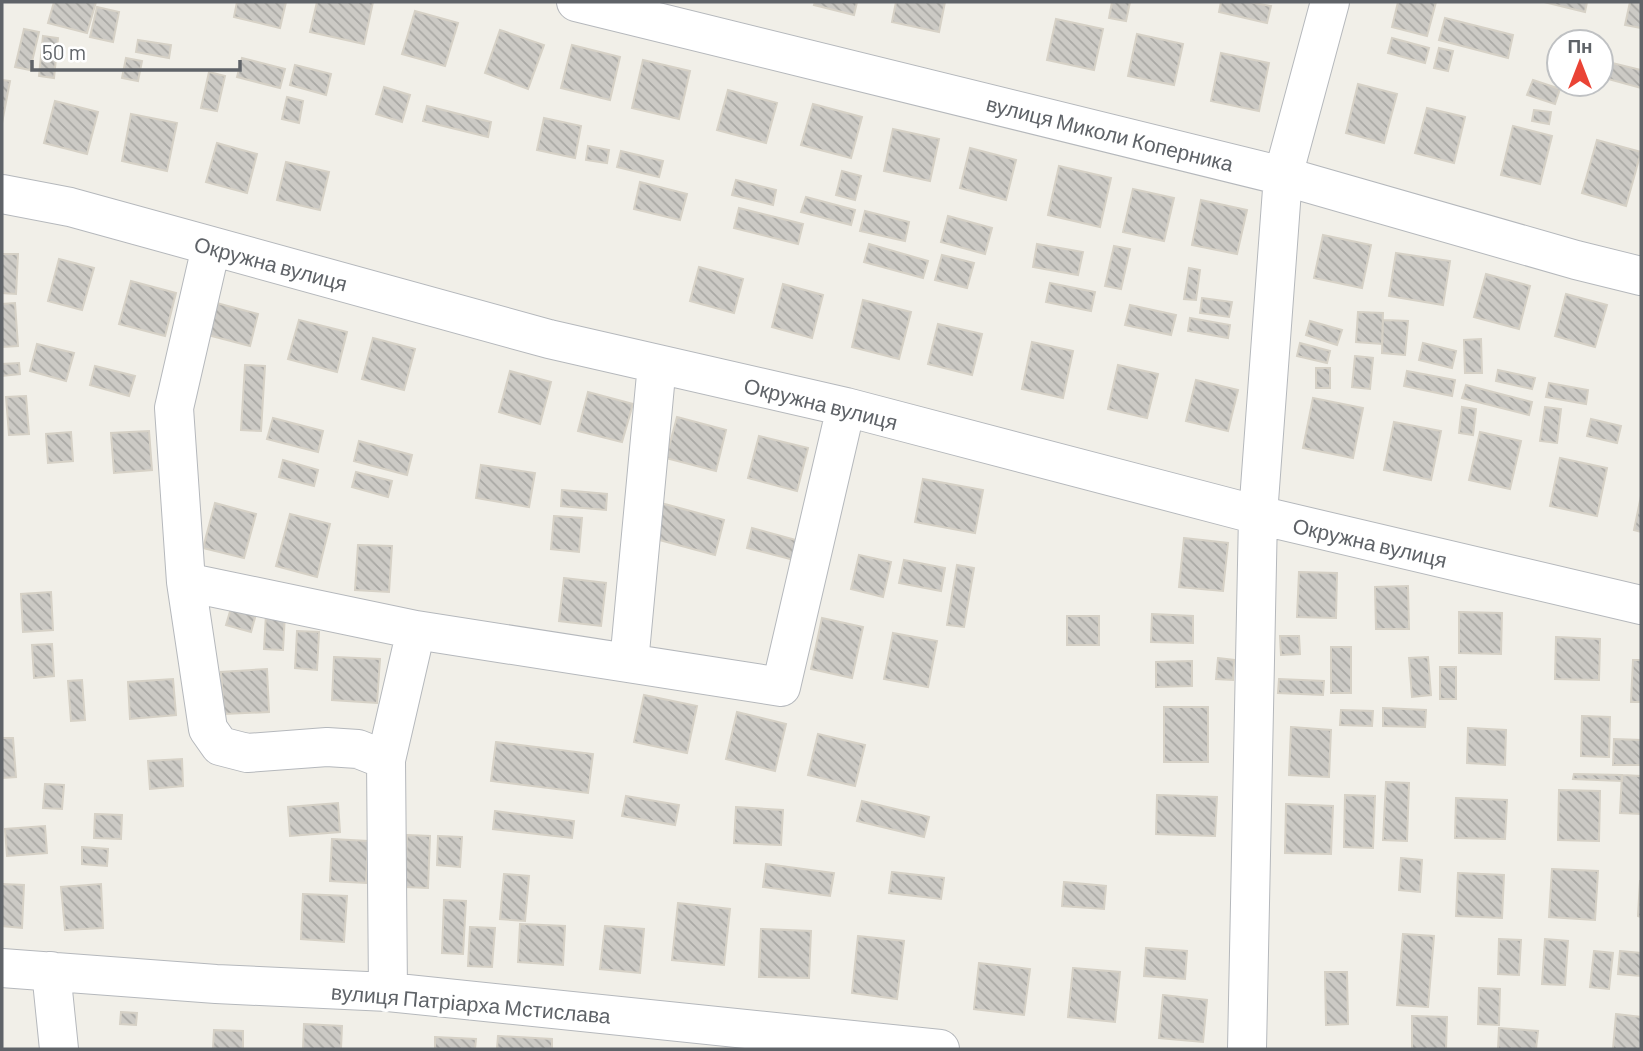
<svg xmlns="http://www.w3.org/2000/svg" width="1643" height="1051" font-family="Barlow,sans-serif">
<style>
.building{fill:url(#building-back-hatch);stroke:#d6d1c6;stroke-width:2}
.lines{fill:none;stroke-linecap:round;stroke-linejoin:round}
.minor-casing{stroke:#b5b8bc;stroke-width:40}
.minor{stroke:#fff;stroke-width:38}
.labels{text-anchor:middle;dominant-baseline:central;stroke-width:7;stroke-linejoin:round;paint-order:stroke}
.street-label{font-size:21px;fill:#5f6368;stroke:#fff}
</style>
<defs>
<pattern id="building-back-hatch" width="6" height="6" patternUnits="userSpaceOnUse" patternTransform="scale(1.75)"><rect width="6" height="6" fill="#cccac5"/><path d="M-1 5l2 2M0 0l6 6M5-1l2 2" fill="none" stroke="#a9a8a4"/></pattern>
</defs>
<rect width="100%" height="100%" fill="#f1efe8"/>
<!-- building -->
<path class="building" d="M54 2H96L87 33 48 23Z
M237 2H286L280 28 234 17Z
M317 2H373L364 44 310 32Z
M815 2H857L854 15 814 5Z
M896 2H945L939 32 892 22Z
M1112 2H1130L1126 21 1109 18Z
M1221 2H1249L1271 6 1267 23 1219 12Z
M1398 2H1436L1427 36 1392 27Z
M1544 2H1587L1585 12Z
M1630 2H1641V28L1625 25Z
M97 7 119 12 113 42 90 37Z
M415 11 458 23 445 66 402 54Z
M1445 18 1513 35 1508 58 1439 40Z
M1056 19 1103 29 1094 70 1047 60Z
M24 29 39 32 30 70 15 67Z
M500 30 544 45 528 89 485 73Z
M1137 34 1183 44 1174 85 1128 76Z
M43 36 58 38 54 78 39 76Z
M1392 38 1429 48 1425 63 1388 53Z
M138 40 171 45 169 58 136 52Z
M572 45 620 57 610 100 561 88Z
M1439 48 1453 51 1448 71 1434 68Z
M1221 53 1269 63 1259 111 1211 101Z
M126 58 142 61 138 81 122 78Z
M242 58 285 69 280 88 237 77Z
M643 60 690 71 679 119 632 108Z
M1604 61 1641 70V88L1601 77Z
M295 65 331 74 326 95 290 85Z
M209 72 225 76 217 111 201 108Z
M2 80 10 81 2 123Z
M1533 80 1560 89 1555 104 1527 95Z
M1358 84 1397 94 1384 143 1346 133Z
M384 87 410 95 402 122 376 114Z
M728 90 777 103 766 143 717 130Z
M287 97 303 101 299 123 282 119Z
M55 101 98 112 87 154 44 143Z
M813 104 862 117 851 158 801 145Z
M427 106 491 122 488 137 423 121Z
M1427 108 1465 117 1454 163 1415 153Z
M1534 110 1551 112 1549 124 1532 121Z
M131 114 177 123 167 171 122 161Z
M544 118 581 126 575 158 537 150Z
M1513 126 1552 136 1540 184 1501 175Z
M893 129 939 139 930 181 884 171Z
M1597 140 1641 152 1626 206 1582 193Z
M217 143 257 154 247 193 206 182Z
M588 146 609 150 607 163 586 160Z
M970 148 1016 160 1006 200 960 188Z
M621 151 663 161 659 177 617 167Z
M286 162 329 172 320 210 277 200Z
M1059 166 1111 178 1100 227 1048 215Z
M842 171 861 176 855 200 836 195Z
M736 180 776 190 773 205 732 195Z
M640 182 687 194 680 220 634 209Z
M1133 189 1174 198 1164 241 1123 232Z
M806 197 855 210 851 225 801 212Z
M1201 200 1247 210 1237 254 1192 245Z
M739 208 803 224 798 244 734 228Z
M865 211 909 222 905 241 860 231Z
M948 216 992 228 985 254 941 242Z
M1323 235 1371 245 1362 288 1314 278Z
M869 244 928 261 923 278 864 262Z
M1037 244 1083 252 1078 275 1033 267Z
M1114 246 1130 249 1121 289 1105 286Z
M1396 253 1450 261 1443 305 1389 296Z
M2 254H18L16 294 2 293Z
M942 255 974 263 967 288 935 280Z
M59 259 94 268 82 310 48 301Z
M699 267 743 279 734 313 690 301Z
M1189 268 1200 270 1196 300 1184 299Z
M1486 274 1530 286 1519 329 1474 317Z
M131 281 176 293 165 336 119 324Z
M1050 283 1095 292 1091 311 1046 302Z
M783 284 823 295 812 338 772 327Z
M1566 294 1607 305 1595 347 1555 336Z
M1202 298 1232 302 1229 317 1200 313Z
M863 300 911 312 899 359 852 347Z
M213 302 258 314 250 346 204 334Z
M15 303 18 346 2 347V304Z
M1130 305 1176 315 1171 335 1125 325Z
M1358 312 1383 313 1382 344 1356 342Z
M1190 318 1230 325 1228 338 1188 331Z
M299 320 347 332 337 372 288 359Z
M1383 320 1408 321 1405 355 1382 353Z
M1310 321 1342 330 1337 345 1306 335Z
M938 324 982 334 972 375 928 364Z
M373 338 415 349 404 390 362 379Z
M1481 339 1482 373H1465L1464 340Z
M1032 342 1073 351 1063 398 1022 389Z
M1300 343 1330 351 1327 363 1297 356Z
M1423 343 1456 351 1452 368 1419 360Z
M37 344 74 353 66 381 30 371Z
M1355 356 1373 358 1370 389 1352 387Z
M19 363 20 374 2 376V364Z
M245 365 265 366 261 431 241 430Z
M1118 365 1158 374 1147 418 1108 409Z
M95 366 135 376 129 396 90 385Z
M1316 368H1330V388H1316Z
M1498 370 1535 378 1532 389 1496 381Z
M510 371 551 382 540 424 499 412Z
M1407 371 1455 380 1452 396 1404 386Z
M1196 380 1238 390 1228 431 1186 421Z
M1549 383 1588 390 1586 404 1546 397Z
M1466 385 1532 402 1529 415 1462 398Z
M588 392 633 404 622 442 578 431Z
M26 396 29 434 9 435 6 397Z
M1313 398 1363 408 1353 458 1303 448Z
M1462 407 1476 409 1473 435 1459 433Z
M1545 407 1561 409 1557 443 1540 441Z
M677 417 726 430 716 471 666 458Z
M273 418 323 431 318 452 267 439Z
M1591 419 1621 426 1617 443 1587 436Z
M1394 422 1441 431 1431 480 1384 470Z
M149 431 152 470 114 473 111 433Z
M71 432 73 461 48 463 46 434Z
M1480 432 1521 441 1510 489 1469 480Z
M759 436 808 448 797 491 748 478Z
M359 441 412 455 407 475 354 461Z
M1560 458 1607 468 1597 516 1550 506Z
M283 460 318 470 314 486 279 477Z
M481 465 535 473 529 507 476 498Z
M356 472 392 481 388 497 352 487Z
M923 479 983 490 975 533 915 522Z
M562 490 607 494 606 510 561 506Z
M1641 496V532L1634 530Z
M215 503 256 514 244 558 203 548Z
M661 503 724 520 715 555 652 538Z
M290 514 330 524 317 577 276 566Z
M554 516 582 518 579 552 551 549Z
M752 528 803 542 798 561 747 548Z
M1184 538 1228 543 1223 591 1179 587Z
M358 545 392 546 389 592 355 590Z
M859 555 891 562 883 597 851 589Z
M904 560 945 568 941 591 899 583Z
M957 565 974 568 964 627 947 625Z
M1299 572 1337 573 1336 618 1297 617Z
M564 578 606 583 601 626 559 621Z
M1408 586 1409 629H1376L1375 587Z
M51 592 53 630 23 632 21 594Z
M231 608 256 614 251 632 226 625Z
M1459 612 1502 613 1501 654 1459 653Z
M266 614H285L283 650 264 649Z
M1152 614 1193 616V643L1151 642Z
M1067 616H1099V645H1067Z
M822 618 863 627 852 678 811 669Z
M297 631 319 632 317 670 295 668Z
M893 633 937 641 928 687 884 679Z
M1280 636H1299L1300 654 1281 655Z
M1556 637 1600 639 1599 680 1555 679Z
M52 644 54 676 34 678 32 645Z
M1331 647H1351V693H1331Z
M334 657 380 659 377 703 332 700Z
M1428 657 1431 695 1412 697 1409 658Z
M1218 658 1234 660 1233 680 1216 679Z
M1633 660H1641V702H1631Z
M1192 661V686L1156 687V662Z
M1440 667H1456V699H1440Z
M267 669 269 712 224 714 221 672Z
M173 679 176 715 130 719 128 682Z
M1279 679 1324 681 1323 695 1278 693Z
M82 680 85 720 71 721 68 681Z
M644 695 697 706 687 753 634 742Z
M1164 707H1208V762H1164Z
M1383 708 1426 710 1425 727 1383 726Z
M1341 710 1373 711 1372 726 1340 725Z
M737 712 786 724 775 771 726 759Z
M1582 716 1610 717 1609 757 1581 756Z
M1291 727 1331 730 1329 777 1289 775Z
M1468 728 1506 730 1505 765 1467 763Z
M818 734 865 745 855 786 808 775Z
M2 738H13L16 777 2 778Z
M1614 739 1641 740V765H1613Z
M496 742 593 754 588 793 491 781Z
M182 759 183 786 150 789 148 761Z
M1574 774 1622 775V781L1573 779Z
M1622 775 1641 776V814L1620 813Z
M1386 782 1409 783 1407 841 1383 840Z
M45 784 64 785 62 809 43 808Z
M1559 790 1600 791 1599 841 1558 840Z
M1157 795 1217 797 1215 836 1156 834Z
M1345 795 1375 796 1373 848 1344 847Z
M626 796 679 805 675 825 622 816Z
M1456 798 1507 800 1505 839 1455 838Z
M862 801 929 817 924 837 857 821Z
M338 803 340 832 290 836 288 807Z
M1286 804 1333 806 1331 854 1285 853Z
M736 807 783 810 781 845 734 843Z
M495 811 574 821 572 838 493 829Z
M95 814 122 815 121 839 94 838Z
M45 826 47 853 7 856 5 829Z
M407 835 430 836 428 888 405 887Z
M438 836 462 837 460 867 437 865Z
M332 839 368 841 366 883 330 881Z
M82 847 108 849 107 866 82 864Z
M1401 858 1422 860 1420 892 1399 890Z
M766 864 834 873 830 896 763 887Z
M1552 869 1598 871 1595 920 1549 917Z
M892 872 944 878 941 899 889 893Z
M1458 873 1504 875 1502 918 1456 916Z
M504 874 529 876 525 921 500 919Z
M1640 881H1641V917L1638 916Z
M1064 882 1106 886 1104 909 1062 906Z
M2 884 24 885 22 928 2 926Z
M101 884 103 928 65 930 61 887Z
M303 894 347 896 344 942 301 939Z
M444 900 466 901 463 954 442 953Z
M678 903 730 909 724 965 672 960Z
M520 924 565 926 563 965 518 962Z
M605 926 644 929 640 973 600 969Z
M470 927 495 928 492 967 468 966Z
M761 929 811 931 809 978 759 977Z
M1403 934 1434 936 1428 1007 1397 1005Z
M858 936 904 941 897 999 852 993Z
M1499 939 1521 940 1519 975 1498 974Z
M1545 939 1568 941 1565 985 1542 984Z
M1146 948 1187 951 1185 979 1144 976Z
M1594 951 1613 953 1609 989 1590 987Z
M1620 951 1641 953V976L1618 974Z
M979 963 1030 969 1024 1015 974 1009Z
M1073 968 1120 972 1115 1022 1068 1017Z
M1325 972H1347L1348 1024 1326 1025Z
M1479 988 1500 989 1499 1025 1478 1024Z
M1163 995 1207 1000 1203 1042 1159 1038Z
M121 1012 137 1013 136 1025 120 1024Z
M1616 1014 1641 1017V1049H1613Z
M1412 1016 1447 1017 1446 1049H1412Z
M304 1024 342 1026 341 1049H303Z
M1499 1028 1538 1031 1536 1049H1498Z
M214 1030 243 1031V1049H213Z
M498 1036 552 1039V1049H497Z
M435 1037 476 1039 475 1049H435Z"/>
<g class="lines">
<defs>
<path id="minor" d="M576 2 1283 176 1576 260 1641 276
M2 194 70 207 549 339 846 407 1258 515 1641 605
M211 247 174 408 186 582 416 630 386 760 388 992
M186 582 208 729 220 746 247 753 327 747 358 749 386 760
M416 630 781 687 846 407
M629 663 657 364
M2 968 216 984 388 992 940 1049
M51 971 59 1049
M1247 1049 1258 515 1283 176 1330 2"/>
</defs>
<!-- minor casing -->
<use href="#minor" class="minor-casing"/>
<!-- minor -->
<use href="#minor" class="minor"/>
</g>
<g class="labels">
<!-- street labels -->
<g class="street-label">
<text transform="translate(1110 133) rotate(14)">вулиця Миколи Коперника</text>
<text transform="translate(271 263) rotate(15)">Окружна вулиця</text>
<text transform="translate(821 403) rotate(14)">Окружна вулиця</text>
<text transform="translate(1370 542) rotate(13)">Окружна вулиця</text>
<text transform="translate(471 1003) rotate(5)">вулиця Патріарха Мстислава</text>
</g>
</g>
<!-- border -->
<rect width="1643" height="1051" fill="none" stroke="#5f6368" stroke-width="7"/>
<!-- north arrow -->
<g transform="translate(1580 63)"><circle r="33" fill="#ffffff" stroke="#bfc1c3" stroke-width="2"/>
<path d="M0-5L12 26L0 18L-12 26Z" fill="#ea4335"/>
<text y="-10" font-size="19" font-weight="bold" text-anchor="middle" fill="#5f6368">Пн</text>
</g>
<!-- scale -->
<path d="M32 60v10h208v-10" fill="none" stroke="#5f6368" stroke-width="3.5"/>
<text x="42" y="60" font-size="21" fill="#5f6368" stroke="#ffffff" stroke-width="5" paint-order="stroke">50 m</text>
</svg>
